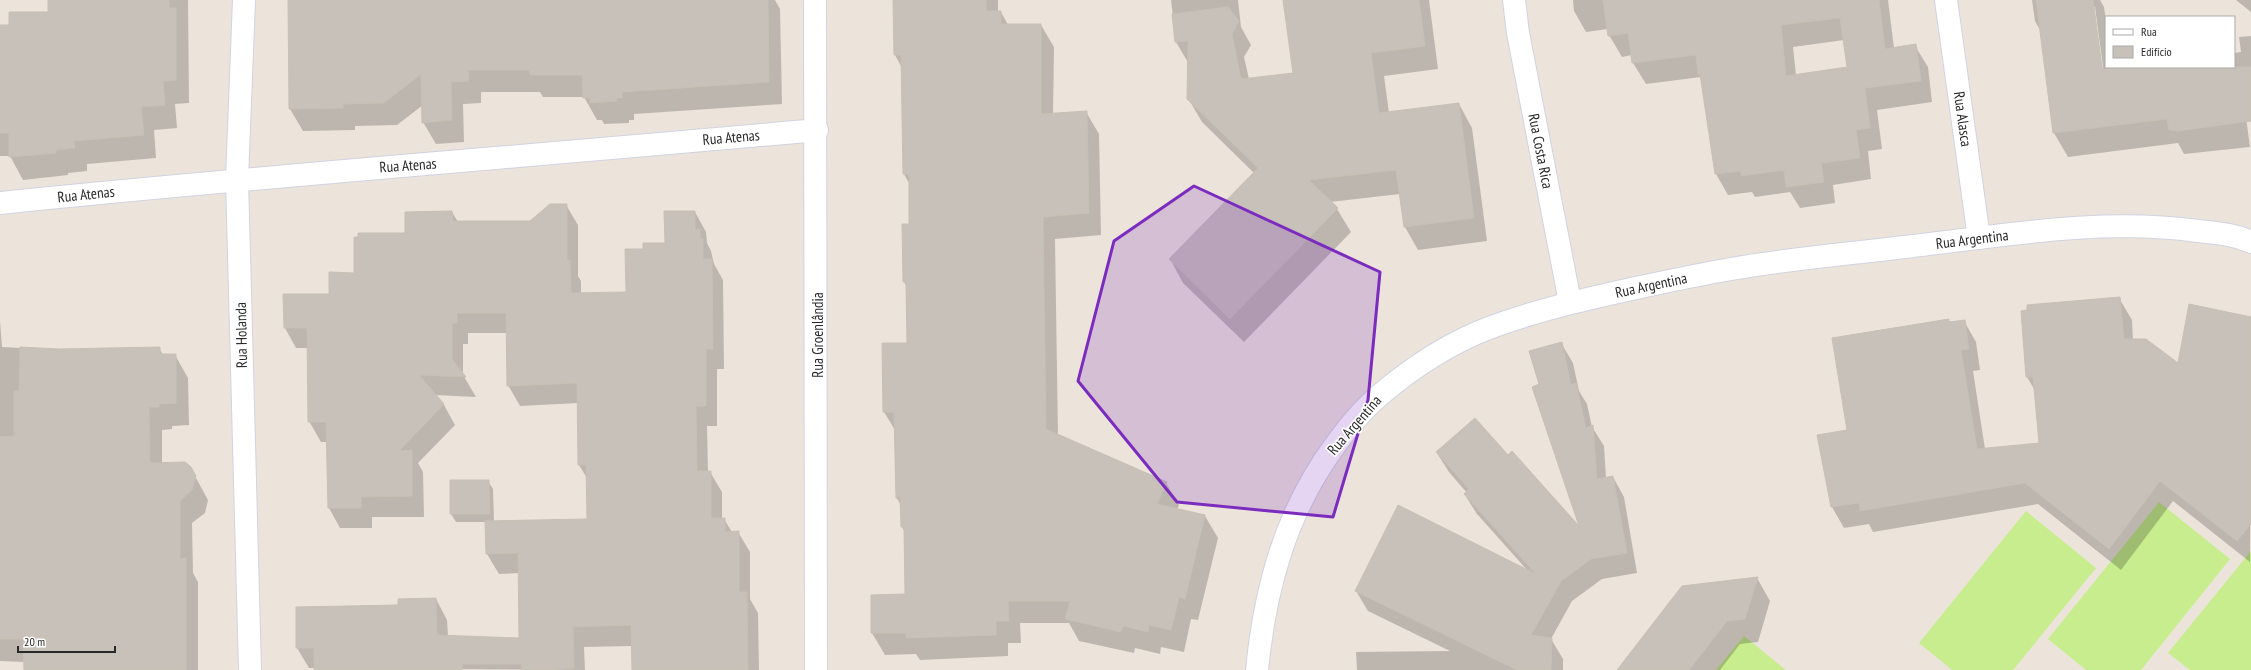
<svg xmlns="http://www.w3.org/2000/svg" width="2251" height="670" font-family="'PT Sans Narrow',sans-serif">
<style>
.pitch{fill:#c7ed8e}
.shadow{fill:#0003;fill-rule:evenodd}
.building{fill:#c7c1b9;stroke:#c7c0b3;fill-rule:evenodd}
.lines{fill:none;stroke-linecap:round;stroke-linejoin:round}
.street-casing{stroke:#cfd3e3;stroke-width:24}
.secondary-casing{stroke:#cfd3e3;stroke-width:24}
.street{stroke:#fff;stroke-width:22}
.secondary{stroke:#fff;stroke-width:22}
.marked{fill:#7b2cbf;fill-opacity:0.2;stroke:#7b2cbf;stroke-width:3;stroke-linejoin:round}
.labels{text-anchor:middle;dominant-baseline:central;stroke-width:3.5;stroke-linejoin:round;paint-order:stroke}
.street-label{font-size:15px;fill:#292929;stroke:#fff}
</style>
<rect width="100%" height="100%" fill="#ece4da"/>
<!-- pitch -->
<path class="pitch" d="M2159 502 2230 559 2141 670H2086L2048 639Z
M2026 511 2096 568 2013 670H1952L1919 643Z
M2251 551V670H2190L2168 653Z
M1744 636 1786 670H1716Z"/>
<!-- shadow -->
<path class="shadow" d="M49 0H188L189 103 175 104 177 128 154 130 156 158 87 164V171L68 173V175L23 180 10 156H0V26H10L49 13Z
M289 0H775L780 9 782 104 634 114V120H629V123L604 124 602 120H597L584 97H543L540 92H481V103L463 104 464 142 436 144 423 122V105L397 125 355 126V130L303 131 290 109Z
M894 0H998V12H1001L1008 25H1041L1054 47 1053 114 1086 112 1099 134 1101 235 1055 239 1058 436 1166 483 1179 505 1177 510 1205 516 1218 538 1198 620 1191 619 1184 652 1161 647 1160 654 1135 648 1134 653 1079 641 1069 623H1020L1021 643H1008V656L920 660 916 654 885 655 872 633 906 595 905 532 902 527 901 505 896 497 895 430 884 412 908 344 907 287 904 282 910 225V185L904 174 902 68 895 55Z
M1171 0H1238L1241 27 1251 45 1244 57 1249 79 1294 73 1284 0H1429L1438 69 1384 76 1389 113 1459 104 1472 128 1487 241 1418 250 1405 227 1400 194 1330 202 1337 209 1351 232 1244 342 1183 283 1170 259 1254 173 1202 122 1188 98 1189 64 1176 42Z
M1573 0H1888L1894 48 1915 46 1928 67 1932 102 1877 110 1882 149 1868 151 1871 179 1833 185 1835 203 1800 208 1790 192 1755 197 1752 192 1728 195 1716 174 1701 77 1646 84 1633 63 1632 55 1622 57 1609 35 1608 29 1586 32 1574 11ZM1844 40 1848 68 1796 75 1793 47Z
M2032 0H2100L2104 7 2106 21V67H2234V53L2241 52 2239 37 2251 36V102L2244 103 2250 147 2184 154 2178 143 2068 157 2054 133 2041 32 2035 21ZM2093 7H2095L2104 74H2102Z
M2236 0H2251V12Z
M566 205 578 225V276L581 281V294L627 293 644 250 666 244 695 212 706 232 707 243 711 251 714 264 723 280 724 369H717V426H707L708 472H710L722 492V519H724L732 532H738L750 552V599L758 613 759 670H633L632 646 584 647 585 670 309 668 297 648V608L399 606 436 599 447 620 448 636 520 639V573L499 574 487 554 486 522H456L451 514 488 481 493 489 494 522 588 520 587 478 579 465 578 403 520 406 508 385 507 333H468V344H463V375L476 397 435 395 444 405 455 425 418 463 423 472 424 517H372V528H340L329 508 328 442H321L309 421 308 348H296L285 328 284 295H330L406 234 452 212 458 222H531Z
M2119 298 2132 320 2133 340 2178 365 2251 318 2250 562 2173 501 2121 570 2038 504 1873 532 1869 524 1844 528 1832 507 1818 436 1848 431 1948 320 1950 323 1964 321 1976 342 1980 370 1973 371 1985 449 2040 444 2036 392 2027 377 2022 312Z
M0 321 2 347 59 350 159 348 163 355H175L188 378 189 425 172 426V429L162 430V464L190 467 208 500 205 513 192 523 193 573 198 582V670H25L24 662 0 661Z
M1561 343 1573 363 1579 391 1587 404 1592 427 1604 446 1606 478 1613 477 1624 497 1637 573 1602 579 1572 601 1551 639 1563 659V670H1357L1356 652 1450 651 1368 611 1356 591 1528 571 1477 514 1465 495 1467 493 1449 472 1437 453 1508 456 1582 530 1540 385Z
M1757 578 1770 601 1758 642 1740 644 1720 670H1618Z"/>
<!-- building -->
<path class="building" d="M48 0H169V8H176V80L163 81 165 105 141 107 144 135 74 141 75 148 56 150V153L9 157V133H0V25H9V12H48Z
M288 0H768L769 82 622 92V98H616L617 101 590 103V98H583L582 75H530L529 70H468L469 81 451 82 452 120 422 123 421 74 384 103 343 104V108L289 109Z
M893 0H986V11H1001V24H1041V114L1087 111 1089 213 1043 217 1046 429 1167 482 1157 504 1205 515 1185 599 1179 597 1171 630 1149 625 1148 632 1123 626 1121 632 1065 619 1070 601H1008L1009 621H996V635L906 638V633H871V595L905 594 904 527H901L900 497 896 498 894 412H883L882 343H907L906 282H903L902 224H909V174H903L901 55H894Z
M1283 0H1419L1425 46 1371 53 1379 113 1459 103 1474 218 1404 227 1396 170 1309 180 1338 208 1230 319 1169 259 1258 168 1187 99 1188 41 1175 42 1172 14 1228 7 1239 21 1232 34 1241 79 1293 73Z
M1603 0H1879L1885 49 1916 44 1921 81 1865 88 1870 128 1856 130 1860 158 1821 163 1824 182 1786 187 1784 170 1741 176V171L1715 174 1700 74H1698L1696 55 1632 63 1628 33 1608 36ZM1840 18 1847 67 1786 76 1781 25Z
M2036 0H2093L2102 67H2251V121L2178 131 2169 130 2167 119 2053 133Z
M550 204H567V260H570L571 293 626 292 625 249H643V243H665L664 211H695V230L700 229V239H703V259H712L713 349H706V406H696L697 471H711V518H725V532L739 531V592H747L748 670H632L631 625 573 627 574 668 522 670 521 664H462V670H314V648H296V607L398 605V599L436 598 437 635 519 638 518 553 486 554 485 521 587 519 586 465H578L577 383 507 386 506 313H457V323H452V359L466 377 419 375 444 404 399 451 412 450V496L361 497V508H328L326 422H308L307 328H284L283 294H329V272L354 273V237H358V233H405V212L452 211 453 221H530Z
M2120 297 2124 339H2146L2178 363 2189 304 2251 317V524L2237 541 2160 481 2109 549 2025 483 1860 511 1859 503 1831 507 1817 435 1847 430 1832 338 1949 319V322L1965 320 1969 349 1961 350 1977 449 2039 443 2033 377H2026L2021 311 2027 310V305Z
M1562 342 1571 385 1576 383 1586 428 1593 425 1597 479 1613 476 1627 553 1591 559 1561 581 1531 635 1552 638 1551 670H1517L1355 591 1398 505 1536 574 1464 494 1469 489 1436 452 1475 418 1508 455 1512 451 1579 526 1532 387 1539 384 1529 351Z
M20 347 59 349 160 347V354H176V403L159 404V407H149L150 463 185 462 191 467 196 476 192 490 180 501V559L186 558V670H24L23 639H0V437L14 436V391H19Z
M450 480H489L490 514H450Z
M1758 577 1745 619 1727 621 1689 670H1617L1682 586Z"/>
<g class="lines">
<defs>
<path id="street" d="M244 0 237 179 250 670
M1514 0 1518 33 1570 302
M1946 0 1979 238
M0 203C272 175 545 155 817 130"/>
<path id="secondary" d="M815 0 816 670
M1257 670C1265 588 1286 511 1336 444 1349 426 1364 408 1381 394 1413 367 1450 343 1489 328 1537 310 1586 299 1636 288 1664 282 1692 276 1720 271 1783 259 1849 254 1913 246 2007 235 2103 218 2198 231 2216 233 2234 234 2251 242"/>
</defs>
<!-- street casing -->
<use href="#street" class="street-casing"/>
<!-- secondary casing -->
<use href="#secondary" class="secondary-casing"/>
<!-- street -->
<use href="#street" class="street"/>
<!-- secondary -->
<use href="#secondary" class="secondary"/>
</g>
<!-- marked area -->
<path class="marked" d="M1194 186 1380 272 1368 400 1333 517 1177 502 1078 381 1114 241Z"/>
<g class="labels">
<!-- street labels -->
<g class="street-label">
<text transform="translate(1963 119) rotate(82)">Rua Alasca</text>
<text transform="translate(731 137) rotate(-5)">Rua Atenas</text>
<text transform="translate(1541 151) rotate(79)">Rua Costa Rica</text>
<text transform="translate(408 165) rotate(-4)">Rua Atenas</text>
<text transform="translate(86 194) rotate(-6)">Rua Atenas</text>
<text transform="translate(1972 239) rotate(-7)">Rua Argentina</text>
<text transform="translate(1651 285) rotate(-12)">Rua Argentina</text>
<text transform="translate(241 335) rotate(-91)">Rua Holanda</text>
<text transform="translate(817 335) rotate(-90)">Rua Groenlândia</text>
<text transform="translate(1354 425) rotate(-49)">Rua Argentina</text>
</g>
</g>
<!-- legend -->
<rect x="2105" y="16" width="130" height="52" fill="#ffffff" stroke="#a9a9a9"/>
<rect x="2113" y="29" width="20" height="6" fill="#ffffff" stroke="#a9a9a9"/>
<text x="2141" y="36" font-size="12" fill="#292929">Rua</text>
<rect x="2113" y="46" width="20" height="12" fill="#c7c1b9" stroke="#a9a9a9"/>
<text x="2141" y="56" font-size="12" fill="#292929">Edifício</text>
<!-- scale -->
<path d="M18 646v6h97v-6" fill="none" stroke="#292929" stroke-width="2"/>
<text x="24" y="646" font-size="12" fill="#292929" stroke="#ffffff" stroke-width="3" paint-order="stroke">20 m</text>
</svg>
